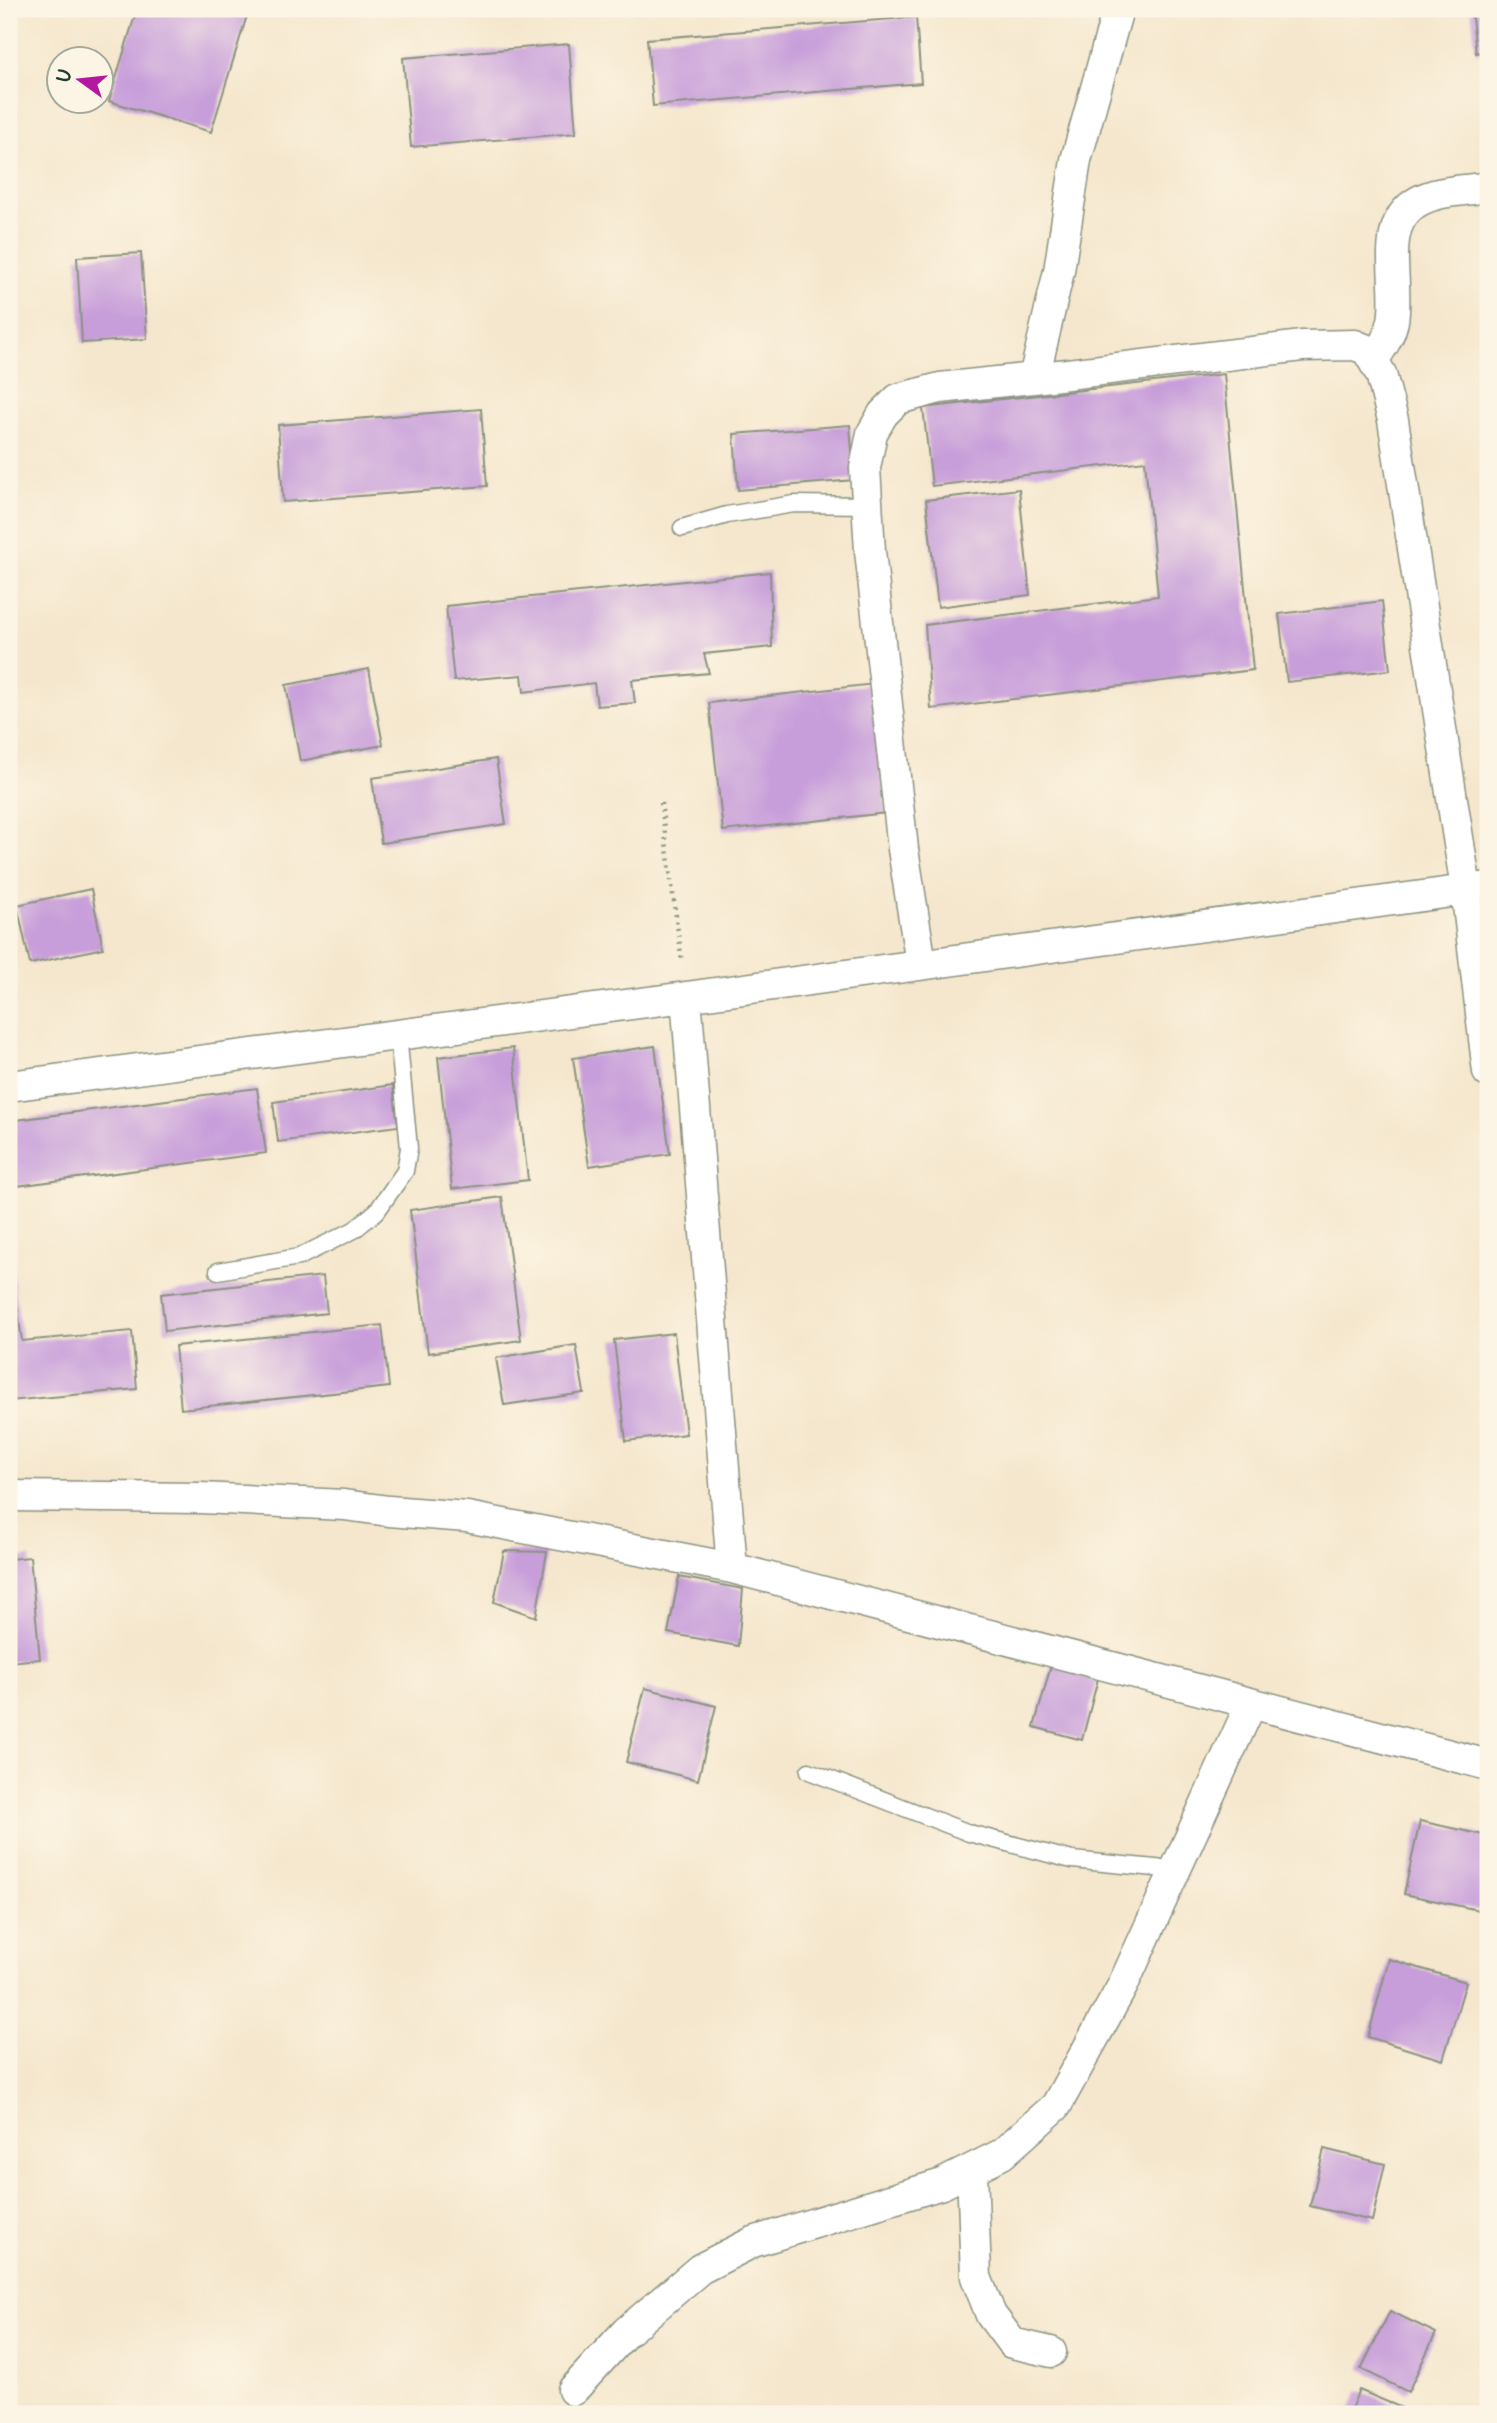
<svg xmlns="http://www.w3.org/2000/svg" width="1497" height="2423" font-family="Pangolin,sans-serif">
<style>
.building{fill:#c79eda}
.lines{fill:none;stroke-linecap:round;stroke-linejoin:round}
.lane-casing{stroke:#8a9280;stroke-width:19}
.street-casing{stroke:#8a9280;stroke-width:33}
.path{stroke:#8a9280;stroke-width:4.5;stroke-dasharray:2 5;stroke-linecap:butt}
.lane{stroke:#fff;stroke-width:16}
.street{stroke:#fff;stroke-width:30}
</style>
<rect width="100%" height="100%" fill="#fcf5e5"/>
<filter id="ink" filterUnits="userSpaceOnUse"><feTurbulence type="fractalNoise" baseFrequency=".0143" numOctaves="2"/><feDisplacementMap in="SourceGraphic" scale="14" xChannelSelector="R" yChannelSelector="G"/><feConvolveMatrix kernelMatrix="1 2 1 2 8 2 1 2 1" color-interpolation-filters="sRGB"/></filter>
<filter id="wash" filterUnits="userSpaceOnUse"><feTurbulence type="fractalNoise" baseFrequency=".00686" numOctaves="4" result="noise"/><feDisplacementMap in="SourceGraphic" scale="28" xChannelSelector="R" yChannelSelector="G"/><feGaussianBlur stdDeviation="1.57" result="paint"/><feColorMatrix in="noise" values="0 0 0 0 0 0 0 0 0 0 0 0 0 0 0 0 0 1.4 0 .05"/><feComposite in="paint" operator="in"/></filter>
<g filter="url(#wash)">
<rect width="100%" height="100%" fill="#f5e7cd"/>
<g id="blocks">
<!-- building -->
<path class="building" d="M137 9H249L211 132 109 101Z
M1471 9H1488V51L1476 53Z
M916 17 921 83 653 106 647 39Z
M569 44 576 133 411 147 403 58Z
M141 253 147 339 82 343 77 257Z
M1224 374 1253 670 931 709 925 625 1158 596 1145 461 932 486 923 408Z
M481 409 487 486 283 502 278 425Z
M850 425 854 480 738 490 734 434Z
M1019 489 1030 595 938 607 926 500Z
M770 572 772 647 704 654 709 673 632 680 635 703 597 706 594 683 524 692 522 675 454 681 446 606Z
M1382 601 1390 670 1287 682 1279 614Z
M369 669 383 745 300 761 286 685Z
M874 684 886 813 723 831 709 703Z
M496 759 506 824 381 843 372 778Z
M91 889 103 948 30 964 17 905Z
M655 1046 670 1154 589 1166 573 1058Z
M513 1048 528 1180 452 1189 438 1057Z
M393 1085 398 1126 278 1142 273 1102Z
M257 1088 266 1153 9 1187V1121Z
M502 1197 521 1340 428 1353 410 1210Z
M9 1248 22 1341 132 1331 137 1389 9 1401Z
M323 1276 327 1313 165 1331 161 1294Z
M382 1325 389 1387 181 1409 175 1346Z
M674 1333 686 1434 626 1441 614 1340Z
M576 1345 584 1393 504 1405 496 1358Z
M504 1551 547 1552 536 1617 494 1602Z
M30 1557 40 1659 9 1662V1559Z
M679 1577 743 1589 738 1646 668 1633Z
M1052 1662 1099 1675 1082 1740 1034 1727Z
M645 1688 716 1706 698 1780 626 1762Z
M1420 1821 1488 1836V1888L1483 1911 1404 1894Z
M1389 1959 1466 1982 1443 2060 1368 2037Z
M1324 2149 1385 2164 1372 2221 1310 2206Z
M1390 2311 1436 2333 1408 2392 1361 2369Z
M1359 2390 1402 2408 1399 2414H1349Z"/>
</g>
</g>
<g filter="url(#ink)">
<use href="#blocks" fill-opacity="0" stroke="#8a9280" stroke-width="2"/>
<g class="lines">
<defs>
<path id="lane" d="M682 528 727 515 794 504 867 505
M218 1271 299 1257 354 1230 377 1211 405 1171 409 1148 398 1034
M809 1771 969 1833 1072 1860 1176 1870"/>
<path id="street" d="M1374 359C1382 347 1390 336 1393 321 1401 276 1372 212 1434 195 1451 190 1471 190 1488 187
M1034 378 1302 346 1355 345 1367 350 1381 374 1393 420 1466 889 1488 1072
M921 964 903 849 870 551 865 468 872 433 883 414 898 399 940 388 1034 378 1059 271 1076 160 1118 9
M686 997 732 1568
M9 1086 686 997 1488 887
M9 1496 201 1498 344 1505 389 1511 467 1517 732 1568 1488 1765
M972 2169 976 2277 991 2315 1012 2343 1051 2352
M573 2390 626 2332 700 2269 753 2242 942 2184 1002 2154 1056 2106 1122 1987 1251 1704"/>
</defs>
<!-- lane casing -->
<use href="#lane" class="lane-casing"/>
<!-- street casing -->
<use href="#street" class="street-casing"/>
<!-- path -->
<path class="path" d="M661 803 682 962"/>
<!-- lane -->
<use href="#lane" class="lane"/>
<!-- street -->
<use href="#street" class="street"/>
</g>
</g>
<!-- margin -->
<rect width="1497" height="2423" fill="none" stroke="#fcf5e5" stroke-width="35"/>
<!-- north arrow -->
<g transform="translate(80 80) rotate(285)"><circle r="33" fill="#fcf5e5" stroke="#a4ab9e" stroke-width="2"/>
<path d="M0-5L12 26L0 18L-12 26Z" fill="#b5179e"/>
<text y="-10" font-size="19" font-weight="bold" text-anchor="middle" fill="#1f3d34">U</text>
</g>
</svg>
